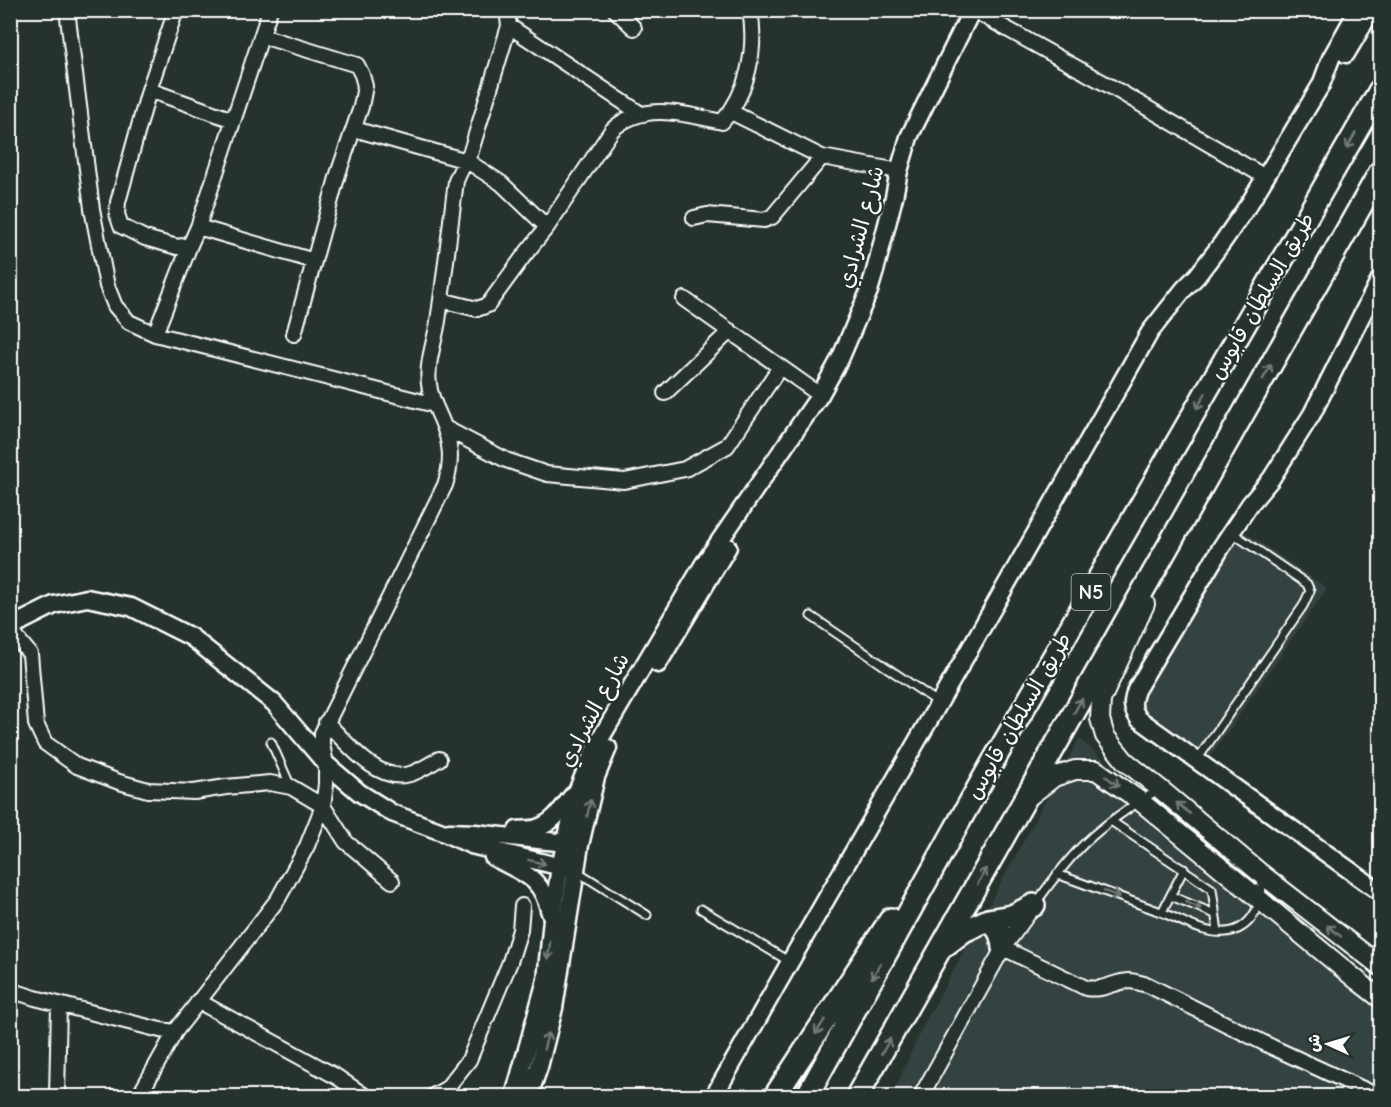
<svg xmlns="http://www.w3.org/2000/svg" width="1391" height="1107" font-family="'Comic Neue','Playpen Sans Arabic',sans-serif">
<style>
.built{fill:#364242}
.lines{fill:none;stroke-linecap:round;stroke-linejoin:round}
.service-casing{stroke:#fff;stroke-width:11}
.minor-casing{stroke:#fff;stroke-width:18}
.tertiary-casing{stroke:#fff;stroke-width:21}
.secondary-casing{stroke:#fff;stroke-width:22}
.trunk-casing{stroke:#fff;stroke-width:26}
.service{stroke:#26332d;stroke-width:7}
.minor{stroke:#26332d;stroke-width:14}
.tertiary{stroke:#26332d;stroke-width:16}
.secondary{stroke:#26332d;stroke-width:18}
.trunk{stroke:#26332d;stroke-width:21}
.oneway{stroke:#727a76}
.labels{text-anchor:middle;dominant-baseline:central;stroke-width:4.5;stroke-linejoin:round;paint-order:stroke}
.shield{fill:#26332d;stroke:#bec2c0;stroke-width:1.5}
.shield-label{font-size:21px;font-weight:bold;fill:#fff}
.street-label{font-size:22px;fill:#fff;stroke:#26332d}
</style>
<rect width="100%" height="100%" fill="#26332d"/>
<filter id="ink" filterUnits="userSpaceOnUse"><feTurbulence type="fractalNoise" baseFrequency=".0167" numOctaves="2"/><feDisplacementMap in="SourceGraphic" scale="12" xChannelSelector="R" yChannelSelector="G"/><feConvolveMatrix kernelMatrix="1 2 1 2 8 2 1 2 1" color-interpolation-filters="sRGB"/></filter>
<g filter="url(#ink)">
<!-- built -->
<path class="built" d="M1230 522 1327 588 1213 753 1199 768 1122 706Z
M1079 739 1192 833 1364 971 1380 982V1096H892L921 1030Z"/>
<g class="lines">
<defs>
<path id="service" d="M811 616 939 703
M271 742 291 787
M1197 760 1303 606 1310 591 1307 584 1231 532
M1111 821 1212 889 1218 932
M578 872 647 915
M1057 874C1092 887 1126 899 1161 912 1180 919 1203 935 1226 932 1252 930 1265 901 1261 877
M1171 896 1215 914
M1036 903C1051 882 1067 860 1086 842 1108 821 1133 805 1158 790
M701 909 790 962
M1162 912 1184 869"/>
<path id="minor" d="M67 10 92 209 107 286 115 306 129 322 155 334 435 405
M176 10 149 90 118 202 117 214 121 226 145 238 177 247 190 245 198 227 270 10
M615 10 634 28
M973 10 1115 89 1265 177
M509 26 641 114
M262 36 357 65 362 75 365 86 361 107 338 174 294 334
M149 90 233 120
M731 112 822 157 899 171
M354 129 467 161 501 183 547 227
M694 218 707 215 764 220 772 217 822 157
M198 227 314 261
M684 299 820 395
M441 300 477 309 488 305 523 257 547 227 612 130C643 101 685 114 722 122 748 93 757 49 750 10
M155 334 190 245
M665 393 730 331
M445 428 506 460 547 474 624 481 685 469 727 446 780 367
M11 631 30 654 36 724 45 743 77 766 119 782 148 790 194 792 226 787 270 783 291 787 323 806 346 842 392 881
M326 722C346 742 378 784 410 774 420 771 430 764 439 759
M1003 948 1086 988C1104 991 1112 982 1129 981 1135 981 1142 984 1148 985L1272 1047 1378 1096
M10 990 35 998 160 1030 175 1032
M198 1001 337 1077 365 1096
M57 1096 59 1004
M139 1096 175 1032 278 899 307 846 323 806 326 784V764L322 744V733L445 485C453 461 451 442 441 419 436 408 430 396 429 384 426 364 435 341 438 321 445 274 450 227 456 181 460 170 466 161 471 151L509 26 507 10
M433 1096 446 1089 469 1060 510 962 520 930 522 906
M921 1096 1003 948 1031 910"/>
<path id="tertiary" d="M1346 54 1372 10
M1380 279 1312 414 1271 479 1250 504 1222 546 1136 690C1132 702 1131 708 1139 719L1380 892
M10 631 22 621 54 605 87 598 131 607 191 637 274 703 326 764 360 793 381 806 392 813 442 832 471 845 570 869
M658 664 728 547
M517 830C524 829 531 830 537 828 554 823 563 807 573 795
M449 832 475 833 575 844
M493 857C524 874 541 875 550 913
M514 1096 546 980 552 919 560 867 578 789 596 746 703 565 820 395 841 357 869 291 875 271 894 197 899 171 909 137 972 10
M529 1096 539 1067 554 1008 580 845 596 777 608 748
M714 1096 790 962 939 703 1150 332 1184 289 1197 276 1222 243 1251 201 1321 85 1331 58 1358 10"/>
<path id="secondary" d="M1145 604 1101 700 1100 719 1105 736 1125 761 1160 789 1259 872 1380 966
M1028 797 1054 777 1075 770H1096L1140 801 1358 981 1380 998"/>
<path id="trunk" d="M988 920 1012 916 1034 905
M947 944 964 931 988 920C999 928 1002 935 1003 948
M775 1096 891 919
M807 1096 979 786 1380 90
M857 1096 1380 172"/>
</defs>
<!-- service casing -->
<use href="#service" class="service-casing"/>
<!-- minor casing -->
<use href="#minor" class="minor-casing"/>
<!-- tertiary casing -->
<use href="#tertiary" class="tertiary-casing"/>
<!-- secondary casing -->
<use href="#secondary" class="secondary-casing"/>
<!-- trunk casing -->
<use href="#trunk" class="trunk-casing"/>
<!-- service -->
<use href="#service" class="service"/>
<!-- minor -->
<use href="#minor" class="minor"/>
<!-- tertiary -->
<use href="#tertiary" class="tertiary"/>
<!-- secondary -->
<use href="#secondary" class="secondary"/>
<!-- trunk -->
<use href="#trunk" class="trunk"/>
</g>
<!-- one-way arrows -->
<defs><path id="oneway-shaft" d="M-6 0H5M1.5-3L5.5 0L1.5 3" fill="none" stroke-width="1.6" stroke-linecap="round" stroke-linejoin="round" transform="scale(1.5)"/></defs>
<g class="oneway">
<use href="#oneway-shaft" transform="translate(1351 141) rotate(120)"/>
<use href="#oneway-shaft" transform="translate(1267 372) rotate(-60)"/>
<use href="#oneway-shaft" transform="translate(1201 401) rotate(120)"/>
<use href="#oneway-shaft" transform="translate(1078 706) rotate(-61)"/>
<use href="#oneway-shaft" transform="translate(1112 781) rotate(36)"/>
<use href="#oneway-shaft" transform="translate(589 808) rotate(-77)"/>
<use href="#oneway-shaft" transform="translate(1183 808) rotate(-140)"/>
<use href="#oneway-shaft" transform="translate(537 862) rotate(14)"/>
<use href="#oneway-shaft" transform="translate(982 876) rotate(-61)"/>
<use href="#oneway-shaft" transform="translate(1112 894) rotate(20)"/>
<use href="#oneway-shaft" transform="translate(1193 905) rotate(22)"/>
<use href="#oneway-shaft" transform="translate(1334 931) rotate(-142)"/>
<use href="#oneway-shaft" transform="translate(549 951) rotate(96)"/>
<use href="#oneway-shaft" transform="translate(876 971) rotate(119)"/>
<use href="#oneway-shaft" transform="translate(820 1027) rotate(123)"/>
<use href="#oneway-shaft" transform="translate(546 1041) rotate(-75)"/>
<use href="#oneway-shaft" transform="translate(886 1046) rotate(-60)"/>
</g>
</g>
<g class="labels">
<!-- shield labels -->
<rect class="shield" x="1071.5" y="574" width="39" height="36" rx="4.5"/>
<g class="shield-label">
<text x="1091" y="592">N5</text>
</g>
<!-- street labels -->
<g class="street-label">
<text transform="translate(861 227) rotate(-75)">شارع الشرادي</text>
<text transform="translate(1262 296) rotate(-60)">طريق السلطان قابوس</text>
<text transform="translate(594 710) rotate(-62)">شارع الشرادي</text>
<text transform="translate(1019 716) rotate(-60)">طريق السلطان قابوس</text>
</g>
</g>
<!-- margin -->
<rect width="1391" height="1107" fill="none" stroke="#26332d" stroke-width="36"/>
<rect x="18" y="18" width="1355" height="1071" fill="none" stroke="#fff" stroke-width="2" filter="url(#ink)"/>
<!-- north arrow -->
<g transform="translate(1328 1044) rotate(274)" stroke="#26332d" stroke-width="4.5" paint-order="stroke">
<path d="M0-4.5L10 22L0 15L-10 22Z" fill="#ffffff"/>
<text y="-9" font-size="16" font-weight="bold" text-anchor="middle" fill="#ffffff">ش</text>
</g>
</svg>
